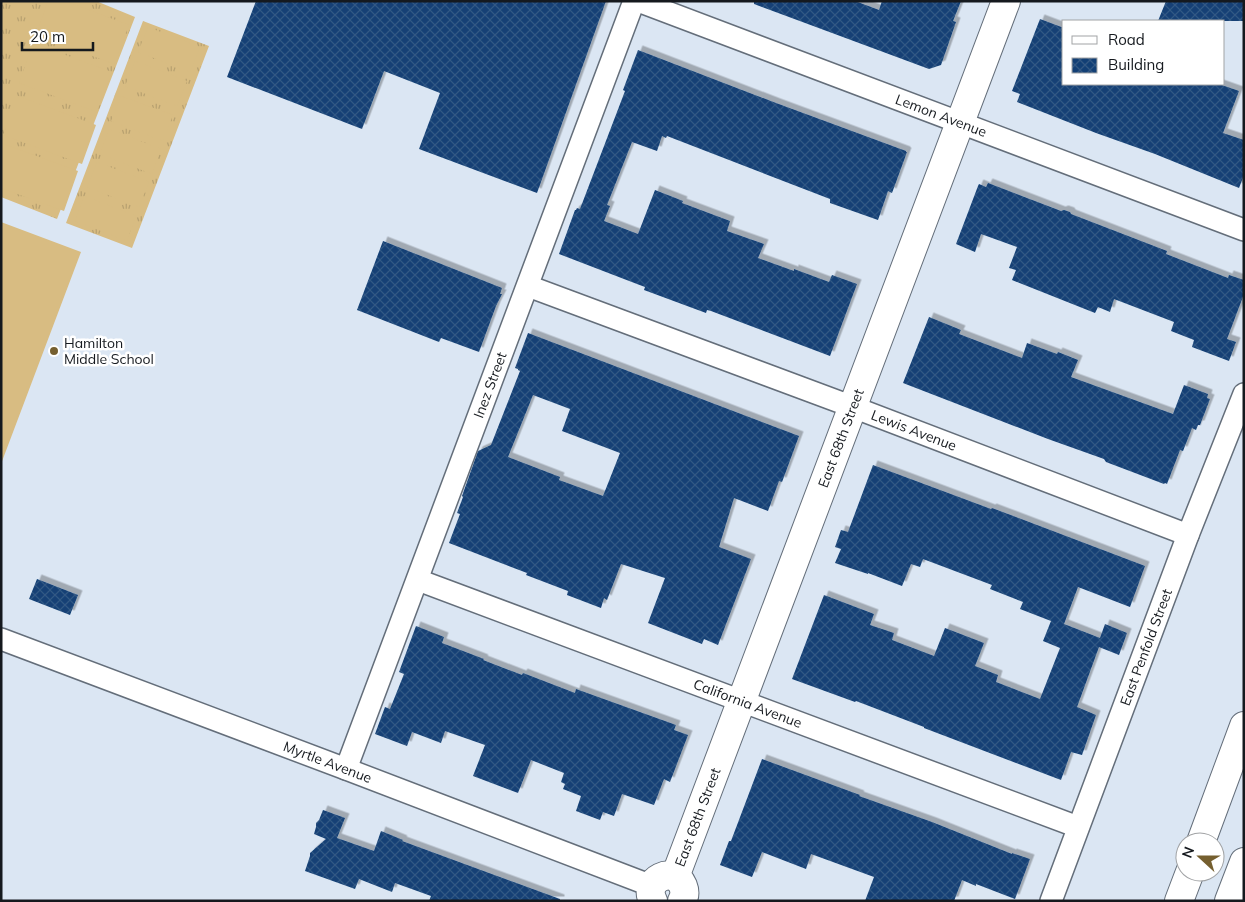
<svg xmlns="http://www.w3.org/2000/svg" width="1245" height="902" font-family="Mulish,sans-serif">
<style>
.grass{fill:url(#grass-tufts)}
.pitch{fill:#d8bc82}
.building{fill:url(#building-cross-hatch);fill-rule:evenodd;filter:url(#shadow)}
.lines{fill:none;stroke-linecap:round;stroke-linejoin:round}
.street-casing{stroke:#646e7a;stroke-width:24}
.secondary-casing{stroke:#646e7a;stroke-width:30}
.highway-casing{stroke:#646e7a;stroke-width:30}
.street{stroke:#fff;stroke-width:21}
.secondary{stroke:#fff;stroke-width:28}
.highway{stroke:#fff;stroke-width:28}
.poi-dot{fill:#755f2f;stroke:#fff;stroke-width:2}
.labels{text-anchor:middle;dominant-baseline:central;stroke-width:5;stroke-linejoin:round;paint-order:stroke}
.street-label{font-size:14px;fill:#15191e;stroke:#fff}
.poi-label{font-size:14px;fill:#15191e;stroke:#fff;text-anchor:start}
</style>
<defs>
<pattern id="grass-tufts" width="24" height="20" patternUnits="userSpaceOnUse" patternTransform="scale(1.25)"><rect width="24" height="20" fill="#d8bc82"/><path d="M3 7l-1-3M5 7V3M7 7l1-3M15 17l-1-3M17 17v-4M19 17l1-3" fill="none" stroke="#b8a170"/></pattern>
<pattern id="building-cross-hatch" width="8" height="8" patternUnits="userSpaceOnUse" patternTransform="scale(1.25)"><rect width="8" height="8" fill="#123f75"/><path d="M0 0l8 8M0 8l8-8" fill="none" stroke="#335883"/></pattern>
<filter id="shadow"><feDropShadow dx="4.5" dy="-4.5" stdDeviation="0" flood-color="#0004"/></filter>
</defs>
<rect width="100%" height="100%" fill="#dbe6f3"/>
<!-- grass -->
<path class="grass" d="M1 1H96L135 17 57 219 1 197Z
M143 21 209 46 132 248 66 223Z"/>
<!-- pitch -->
<path class="pitch" d="M48 1H65L129 25 114 64 36 35Z
M148 27 200 47 190 72 138 52Z
M33 43 112 72 97 112 19 83Z
M135 61 187 81 177 106 125 86Z
M18 96 96 125 82 164 3 135Z
M121 96 173 115 163 141 111 121Z
M109 129 161 149 152 174 100 154Z
M1 143 78 171 64 211 1 188Z
M97 162 149 182 139 207 87 187Z
M84 196 136 216 127 241 75 221Z
M1 222 81 252 1 464Z"/>
<!-- building -->
<path class="building" d="M256 1H606L537 193 419 149 440 93 384 71 362 129 227 77Z
M754 1H855L879 10 882 1H961L953 21 956 22 941 65 929 69 754 4Z
M1166 1H1244V21H1158Z
M1040 19 1064 28V84H1219L1239 91 1223 133 1244 140V175L1239 188 1155 154 1096 133 1017 102 1020 94 1012 91Z
M638 50 776 103 906 151V152H907L892 193 888 191 878 220 830 203V199L667 136 666 138 662 136 657 151 632 142 607 205 610 206 604 221 638 234 655 190 683 201 682 203 730 221 727 231 764 244 758 258 794 271V269L829 282 832 275 857 284 830 356 711 311 707 310 706 313 644 290 645 287 637 284 559 254 575 210H576L577 208 580 209 625 91 623 90Z
M988 183 1061 211 1064 210 1070 212 1071 214 1167 251 1166 254 1228 278 1229 275 1244 280V294L1227 339 1236 342 1229 361 1192 347 1194 340 1171 331 1174 322 1114 299 1110 312 1098 307 1095 313 1012 280 1016 270 1009 268 1017 247 981 234 975 252 956 244 978 186 979 184 986 187Z
M383 241 502 288 500 294H502L496 306 479 352 441 338 439 342 357 310Z
M929 317 961 330 959 334 1022 358 1027 343 1057 354 1058 352 1078 360 1071 377 1173 414 1184 385 1208 394 1207 398 1210 399 1200 425H1198L1196 430 1192 428 1183 451 1180 450 1167 484 1165 483 1164 484 1106 462 1104 459 1048 439 903 383Z
M528 333 799 436 782 482 779 481 768 511 734 498 719 547 751 559 718 645 704 639 702 644 648 623 665 578 621 564 607 600 604 598 601 608 567 595 568 591 526 575 527 573 449 543 460 514 457 513 463 497 462 496 478 451 491 445 520 371 518 370V369L515 368ZM533 395 570 409 562 431 620 453 603 496 559 480 560 477 508 457Z
M873 465 991 509 992 508 1145 566 1130 607 1078 587 1064 624 1100 638 1105 624 1127 633 1119 655 1099 647 1077 707 1096 715 1082 755 1071 752 1061 780 924 728V727L856 701 855 702 792 679 824 595 874 614 870 625 894 633 892 640 934 656 945 628 984 643 975 666 998 675 996 682 1040 699 1060 648 1043 641 1051 621 1020 609 1023 602 990 589 992 585 923 559 920 567 911 564 902 586 868 573V574L835 563 841 549 835 547 841 530 848 532Z
M37 579 78 595 70 615 29 599Z
M416 626 444 637 442 643 484 659 483 660 522 675 523 673 575 693 576 689 676 725 674 730 688 735 670 782 664 779 654 805 622 794 614 816 603 812 600 820 576 811 581 796 563 789 565 784 561 782 564 773 531 760 518 793 473 776 485 745 445 731 441 743 412 732 407 746 375 734 385 707 390 709 404 674 399 672Z
M762 759 860 795 859 796 932 822 1012 854V853L1030 859 1015 899 976 884V886L962 880 954 901H865L874 877 811 854 806 869 762 852 752 877 720 865 729 841H731Z
M323 810 345 818 337 838 374 851 381 831 403 840 402 841 560 899V901H429L431 896 395 883 392 892 359 879 355 889 305 871 310 856V853L326 839 314 834 316 827V823L319 820Z"/>
<g class="lines">
<defs>
<g id="street">
<path id="s1" d="M638 1 1244 230"/>
<path id="s2" d="M528 286 853 407 1188 535"/>
<path id="s3" d="M418 580 1078 827"/>
<path id="s4" d="M1 639 346 769 652 886"/>
<path id="s5" d="M346 769 634 1"/>
<path id="s6" d="M1051 901 1188 535 1244 394"/>
</g>
<g id="secondary">
<path id="s7" d="M675 877 1006 1"/>
<path d="M653 901C642 880 674 864 683 886 685 891 685 896 682 901"/>
</g>
<path id="highway" d="M1201 842 1244 726
M1179 901 1190 872
M1229 901 1244 862"/>
</defs>
<!-- street casing -->
<use href="#street" class="street-casing"/>
<!-- secondary casing -->
<use href="#secondary" class="secondary-casing"/>
<!-- highway casing -->
<use href="#highway" class="highway-casing"/>
<!-- street -->
<use href="#street" class="street"/>
<!-- secondary -->
<use href="#secondary" class="secondary"/>
<!-- highway -->
<use href="#highway" class="highway"/>
</g>
<!-- markers -->
<circle class="poi-dot" cx="54" cy="351" r="5"/>
<g class="labels">
<!-- street labels -->
<g class="street-label">
<text stroke="none"><textPath href="#s1" startOffset="324">Lemon Avenue</textPath></text>
<text stroke="none"><textPath href="#s5" startOffset="410">Inez Street</textPath></text>
<text stroke="none"><textPath href="#s2" startOffset="412">Lewis Avenue</textPath></text>
<text stroke="none"><textPath href="#s7" startOffset="469">East 68th Street</textPath></text>
<text stroke="none"><textPath href="#s6" startOffset="271">East Penfold Street</textPath></text>
<text stroke="none"><textPath href="#s3" startOffset="352">California Avenue</textPath></text>
<text stroke="none"><textPath href="#s4" startOffset="349">Myrtle Avenue</textPath></text>
<text stroke="none"><textPath href="#s7" startOffset="64">East 68th Street</textPath></text>
</g>
<!-- poi labels -->
<g class="poi-label">
<text x="64" y="343">Hamilton<tspan x="64" dy="16">Middle School</tspan></text>
</g>
</g>
<!-- border -->
<rect width="1245" height="902" fill="none" stroke="#15191e" stroke-width="5"/>
<!-- legend -->
<rect x="1062" y="20" width="162" height="65" fill="#ffffff" stroke="#a1a3a5"/>
<rect x="1072" y="36" width="25" height="8" fill="#ffffff" stroke="#a1a3a5"/>
<text x="1108" y="45" font-size="15" fill="#15191e">Road</text>
<rect x="1072" y="58" width="25" height="15" fill="url(#building-cross-hatch)" stroke="#a1a3a5"/>
<text x="1108" y="70" font-size="15" fill="#15191e">Building</text>
<!-- north arrow -->
<g transform="translate(1200 857) rotate(291)"><circle r="24" fill="#ffffff" stroke="#a1a3a5"/>
<path d="M0-4L9 19L0 12L-9 19Z" fill="#755f2f"/>
<text y="-8" font-size="14" font-weight="bold" text-anchor="middle" fill="#15191e">N</text>
</g>
<!-- scale -->
<path d="M22 42v8h71v-8" fill="none" stroke="#15191e" stroke-width="2.5"/>
<text x="30" y="42" font-size="15" fill="#15191e" stroke="#ffffff" stroke-width="4" paint-order="stroke">20 m</text>
</svg>
